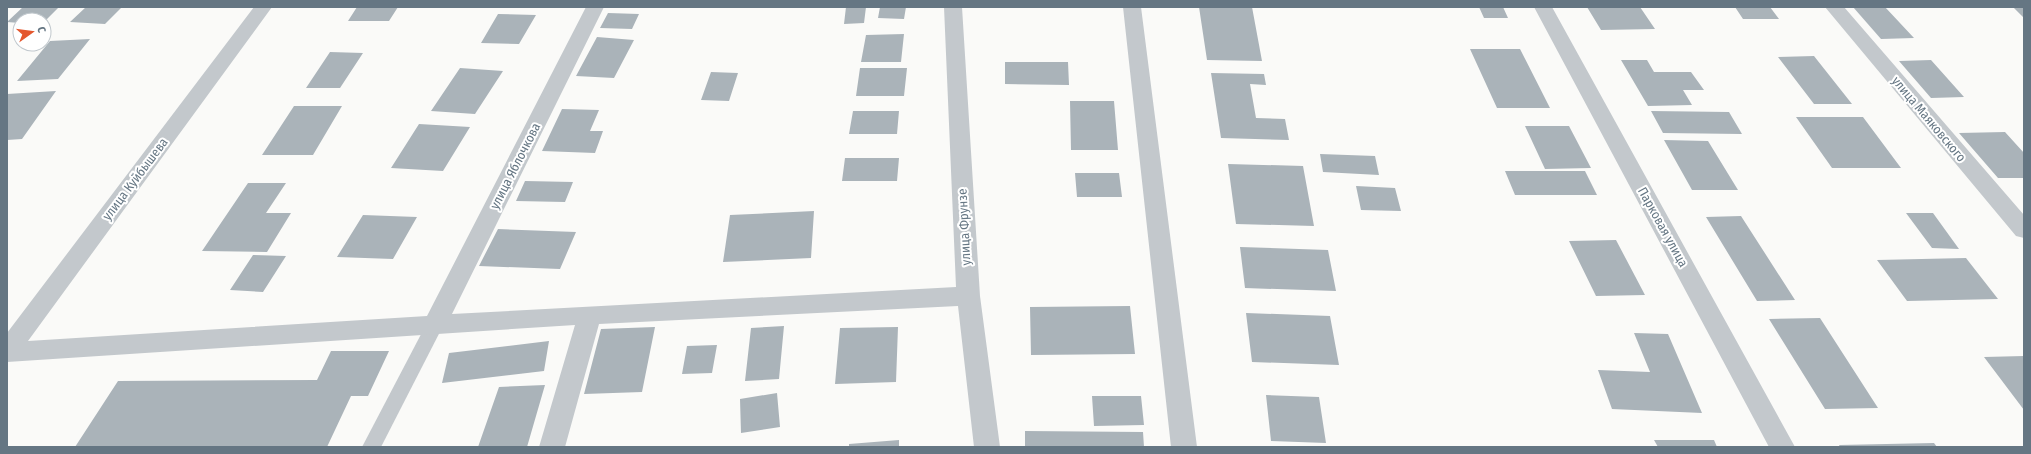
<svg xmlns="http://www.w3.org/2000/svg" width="2031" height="454" font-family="'Fira Sans Condensed',sans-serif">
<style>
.building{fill:#aab3b9}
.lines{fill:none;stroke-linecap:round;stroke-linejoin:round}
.service{fill:#c3c8cc;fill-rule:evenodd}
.minor{fill:#c3c8cc;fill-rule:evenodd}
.labels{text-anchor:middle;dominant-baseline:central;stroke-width:4;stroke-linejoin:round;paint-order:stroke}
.street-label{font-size:13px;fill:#657683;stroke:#fff}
</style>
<rect width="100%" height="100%" fill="#fafaf8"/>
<!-- building -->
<path class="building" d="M23 7H59L44 22V20H20V23L7 22Z
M86 7H122L105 24 70 22Z
M357 7H398L389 21H348Z
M846 7H866L864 23 844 24Z
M880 7H906L904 19 878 18Z
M1199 7H1252L1262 61 1207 60Z
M1479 7H1503L1508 18H1484Z
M1587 7H1640L1655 29 1601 30Z
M1735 7H1770L1779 19H1743Z
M1853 7H1885L1914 38 1881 39Z
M2013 7H2024V18Z
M608 13 639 14 632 29 600 28Z
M498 14 536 15 519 44 481 43Z
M904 34 901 62H861L866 35Z
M597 37 634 40 614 78 576 76Z
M90 39 58 79 17 81 50 41Z
M1470 49H1520L1550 108H1497Z
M330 52 363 53 340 88H306Z
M1814 56 1852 104H1814L1778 57Z
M1621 60H1647L1654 72H1691L1704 90H1683L1692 105 1648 106Z
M1931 60 1964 97 1931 98 1899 61Z
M1005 62H1068L1069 85 1005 84Z
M460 68 503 71 475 114 431 111Z
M860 68H907L904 96H856Z
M711 72 738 73 729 101 701 100Z
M1211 73 1264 74 1266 85 1250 84 1256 118 1285 119 1289 140 1221 138Z
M56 91 22 139 7 140V94Z
M1070 101H1114L1118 150H1071Z
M294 106H342L313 155H262Z
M562 109 599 110 590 131H603L595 153 542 151Z
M853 111H899L897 134H849Z
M1651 111 1729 112 1742 134 1663 133Z
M1796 117H1863L1901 168H1832Z
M419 124 470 127 443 171 391 168Z
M1525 126H1569L1591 168 1545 169Z
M2005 132 2024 153V178H1998L1959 133Z
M1664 140 1708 141 1738 190H1692Z
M1320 154 1375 156 1379 175 1323 172Z
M845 158H899L897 181H842Z
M1228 164 1303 166 1314 226 1236 224Z
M1505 171H1585L1597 195H1515Z
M1075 173H1119L1122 197H1077Z
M525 181 573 182 565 202 516 201Z
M248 183H286L266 213H291L267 252 202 251Z
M1356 186 1395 188 1401 211 1361 210Z
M814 211 811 258 723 262 730 215Z
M1906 213H1933L1959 249 1932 248Z
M363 215 417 217 393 259 337 257Z
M1741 216 1795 300 1757 301 1706 217Z
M498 229 576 232 560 269 479 266Z
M1616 240 1645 295 1596 296 1569 241Z
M1240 247 1328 250 1336 291 1245 288Z
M253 255 286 256 263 292 230 290Z
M1966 258 1998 299 1907 301 1877 260Z
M1130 306 1135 354 1031 355 1030 307Z
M1246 313 1330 316 1339 365 1252 362Z
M1820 318 1878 408 1825 409 1769 319Z
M784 326 779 379 745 381 751 328Z
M655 327 642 392 584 394 601 329Z
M898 327 896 382 835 384 840 328Z
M1634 333 1668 334 1702 413 1612 409 1598 370 1650 372Z
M549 341 544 371 442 383 449 353Z
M717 345 712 373 682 374 687 346Z
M331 351H389L368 396H351L327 447H75L118 381 317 380Z
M2024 356V410L1984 357Z
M545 385 527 447H478L499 387Z
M777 393 780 427 741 433 740 399Z
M1266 395 1319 397 1326 443 1271 441Z
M1092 396H1141L1144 425 1094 426Z
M1025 431 1143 432 1144 447H1025Z
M899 440V447H849V444Z
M1654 440H1714L1717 447H1658Z
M1934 443 1937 447H1840L1839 445Z"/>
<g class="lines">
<!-- service -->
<path class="service" d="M435 317 441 319 444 324 381 447H362L429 319Z"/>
<!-- minor -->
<path class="minor" d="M254 7H272L28 341 427 316 586 7H604L452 314 956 287 944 7H962L980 296 1000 447H974L958 306 599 324 565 447H539L575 325 7 362V333Z
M1123 7H1141L1197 447H1171Z
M1534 7H1552L1795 447H1769Z
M1825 7H1844L2024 215V238L2016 236Z"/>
</g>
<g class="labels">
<!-- street labels -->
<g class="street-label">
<text transform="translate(1929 119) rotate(50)">улица Маяковского</text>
<text transform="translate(515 166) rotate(-63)">улица Яблочкова</text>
<text transform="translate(135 179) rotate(-53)">улица Куйбышева</text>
<text transform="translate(964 227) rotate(-93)">улица Фрунзе</text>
<text transform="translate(1663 227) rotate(61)">Парковая улица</text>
</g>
</g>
<!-- border -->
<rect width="2031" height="454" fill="none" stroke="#657683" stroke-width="16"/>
<!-- north arrow -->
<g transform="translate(32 32) rotate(76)"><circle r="19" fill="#ffffff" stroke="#c1c8cd"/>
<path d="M0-3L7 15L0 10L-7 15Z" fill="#e4572e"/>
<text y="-6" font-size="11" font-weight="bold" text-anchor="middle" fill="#657683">С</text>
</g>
</svg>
